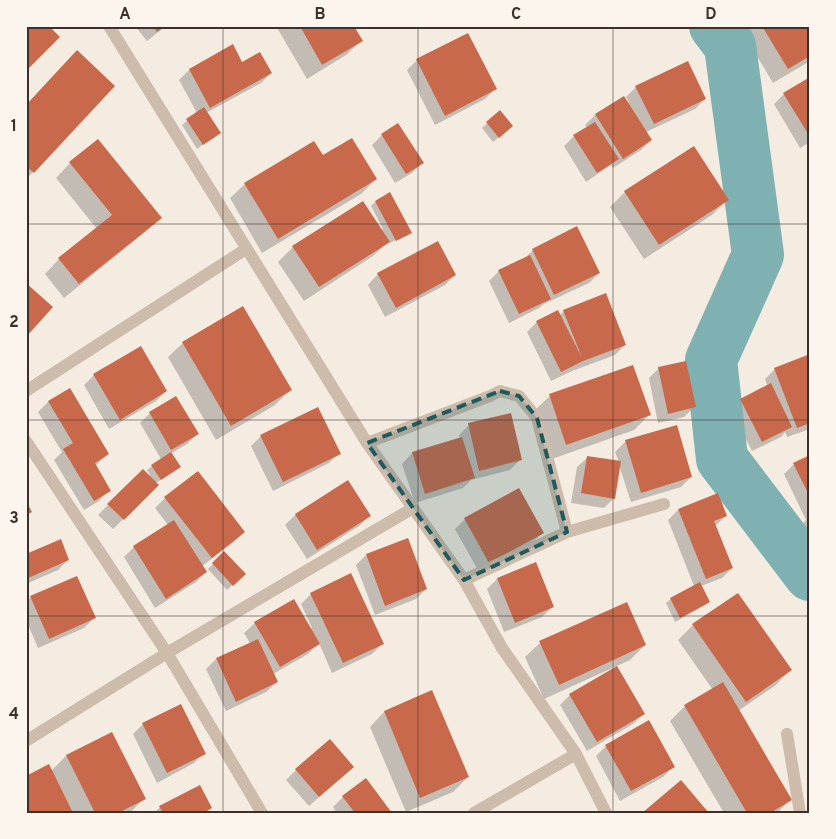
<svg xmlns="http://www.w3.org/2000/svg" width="836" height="839" font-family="Overpass,sans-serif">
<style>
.shadow{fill:#0003}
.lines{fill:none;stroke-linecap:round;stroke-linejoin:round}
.river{stroke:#7fb0b2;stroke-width:52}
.building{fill:#c8694b}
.minor{stroke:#cdbbac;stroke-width:12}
.marked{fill:#1f5a5e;fill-opacity:0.2;stroke:#1f5a5e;stroke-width:4;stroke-dasharray:10 6;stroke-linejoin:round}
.grid{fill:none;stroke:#3b302b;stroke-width:1;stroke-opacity:0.55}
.neatline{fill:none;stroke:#3b302b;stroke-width:2}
.grid-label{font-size:16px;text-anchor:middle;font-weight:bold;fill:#3b302b}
</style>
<rect width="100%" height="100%" fill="#f4ebe1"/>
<!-- shadow -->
<path class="shadow" d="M135 26H166L147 41Z
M276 26H353L361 41 346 55 307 79Z
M739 26H810V61L773 83Z
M232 46 242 64 271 73 261 83 206 113 219 133 197 149 182 125 197 113 179 80 189 70Z
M417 60 495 89 485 99 435 125 407 70Z
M810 78V142L800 148 774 104 784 94Z
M113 86 33 172 26 179V105Z
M636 87 705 99 695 109 646 132 651 140 641 150 613 168 611 165 586 182 564 146 574 136 587 128 585 125 595 115 624 97 627 103 629 102 626 97Z
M500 112 507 131 493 142 482 128Z
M398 125 422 163 412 173 395 183 372 145 382 135Z
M322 157 376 179 361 194 262 253 230 198 245 184Z
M70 163 160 218 145 232 64 298 45 274 59 259 97 229 56 178Z
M625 192 727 200 712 215 644 259 610 207Z
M375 202 410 232 407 236V234L390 243 389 241 373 256 304 301 278 262 293 247 383 229 371 206Z
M533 250 599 273 589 283 544 304 539 308 509 323 489 281 499 271 523 260Z
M378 274 455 275 445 285 385 317 368 285Z
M564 311 625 345 615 355 572 371 551 381 527 332 537 322 559 316Z
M183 343 290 390 275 405 216 440 168 357Z
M810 358V429L787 437 785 432 781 437 752 451 731 410 741 400 767 385 765 379 775 369Z
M659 368 694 407 684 417 658 423 649 378Z
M94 375 166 391 156 401 109 429 84 385Z
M69 390 108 454 95 466 109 490 99 501 84 510 54 460 62 452 38 412 48 402Z
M550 396 649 415 634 430 552 459 535 410Z
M176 398 197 434 187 444 170 454 179 467 156 483 158 485 113 529 98 515 143 470 149 476 150 475 147 470 161 459 140 423 150 413Z
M469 425 520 460 510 470 471 480 463 488 415 503 402 464 412 453 460 439 459 435Z
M261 436 339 453 329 463 273 491 251 446Z
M626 441 691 477 681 487 631 502 619 465 614 498 604 508 571 503 577 467 588 457 619 462 615 452Z
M810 456V553L798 528 806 520 784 474 794 464Z
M348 482 369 516 359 526 307 559 285 525 295 515Z
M165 498 244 532 234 542 202 566 206 572 196 582 155 608 124 557 134 547 168 525 155 508Z
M678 510 726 516 715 526 732 568 722 578 701 586 709 602 704 606 675 622 666 603 671 599 694 586 668 520Z
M465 519 542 533 532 543 479 572 455 529Z
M224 553 244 574 227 590 208 569Z
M26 555 68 560 58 570 26 584Z
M366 555 426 589 416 599 375 615 356 565Z
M497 579 552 607 542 617 504 632 487 589Z
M311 594 382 644 372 654 332 673 319 643 308 654 273 674 277 682 266 692 226 711 206 669 216 659 250 643 244 633 255 623 294 601 310 629 312 628 301 604Z
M737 594 790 670 776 685 738 711 790 800 777 813H724L670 721 685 706 713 690 678 640 693 625Z
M31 597 94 618 84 628 38 648 26 620V602Z
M540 643 645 645 630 660 544 699 525 657Z
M432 692 468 777 453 792 406 812 370 727 384 712Z
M570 695 643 714 633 724 587 751 560 705Z
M143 724 204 753 194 763 157 783 133 734Z
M112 734 144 798 130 813H26L51 771 66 756Z
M606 746 673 767 663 777 620 801 596 756Z
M296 770 342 777 309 806 286 780Z
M343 797 391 813H337L333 807Z
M160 807 211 808 206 813H154Z"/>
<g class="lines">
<!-- river -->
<path class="river" d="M715 26 730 46 758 255 711 360 722 459 810 575"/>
</g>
<!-- building -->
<path class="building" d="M26 26H49L60 37 26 71Z
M153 26H165L157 32Z
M300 26H354L363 41 322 65Z
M762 26H810V56L788 69Z
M468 33 497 89 445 116 416 59Z
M233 44 242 62 260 52 272 73 210 108 189 69Z
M77 50 115 86 34 173 26 166V105Z
M688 61 706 99 654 124 635 86Z
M810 77V137L783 93Z
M624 96 652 140 623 159 595 114Z
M204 107 221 133 203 145 186 119Z
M500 110 513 126 499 138 486 122Z
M595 122 619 159 597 173 573 135Z
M398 123 424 163 406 174 381 134Z
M352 138 377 179 278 239 244 183 314 141 323 155Z
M98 139 162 218 79 284 58 258 112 215 69 162Z
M694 146 729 200 659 245 624 191Z
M390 192 412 233 396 241 375 201Z
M363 201 390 242 319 287 292 246Z
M577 226 600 273 554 295 532 249Z
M438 241 456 275 396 308 377 273Z
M530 255 551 299 519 314 498 270Z
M26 283 53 307 26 337Z
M606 293 626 345 583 361 561 372 536 321 558 310 582 358 563 310Z
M243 306 292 390 231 426 182 342Z
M141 346 167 391 120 420 93 374Z
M810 354V423L797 428 774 368Z
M686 361 696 407 668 414 658 367Z
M633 365 651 415 566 445 549 394Z
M771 383 792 427 762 442 740 399Z
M70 388 109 454 95 463 111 491 94 501 63 449 73 443 48 401Z
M176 396 199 434 171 450 149 412Z
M318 407 341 454 283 482 260 435Z
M511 413 522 460 479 471 468 423Z
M677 425 692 477 641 493 625 440Z
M462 437 475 478 425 494 412 452Z
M171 452 181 467 161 480 151 465Z
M810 455V497L793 463Z
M587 456 621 461 615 499 581 493Z
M143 469 159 485 124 520 107 504Z
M198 471 245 532 212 558 164 497Z
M348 480 371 516 317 550 295 514Z
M519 488 544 533 489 563 464 518Z
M718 493 727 516 714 521 733 568 706 579 678 509Z
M26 501 32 512 26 515Z
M174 520 207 572 166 599 133 546Z
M408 538 427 589 385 606 366 554Z
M61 539 69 560 26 579V554Z
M224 551 246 574 233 586 212 563Z
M536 562 554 607 515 623 497 578Z
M351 573 384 644 343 663 310 593Z
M77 576 96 618 49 639 30 596Z
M700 582 710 602 680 618 670 598Z
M738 593 792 670 746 702 692 624Z
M294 599 320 644 280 667 254 622Z
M627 602 646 645 559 685 539 641Z
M258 639 278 682 236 702 216 658Z
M617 666 645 714 597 742 569 694Z
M723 682 792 800 770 813H747L684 705Z
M432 690 469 777 420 798 384 711Z
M181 704 206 754 167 773 142 723Z
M649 720 675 767 631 791 605 745Z
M112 732 146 799 118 813H95L66 755Z
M330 739 354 767 319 797 295 769Z
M49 764 73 813H26V776Z
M366 778 392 813H355L342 796Z
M681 780 709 813H642Z
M200 785 212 808 203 813H163L159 806Z"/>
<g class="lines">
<!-- minor -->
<path class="minor" d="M109 26 367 443 464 580 502 648 576 754 606 813
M26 391 246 249
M26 441 167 653 262 813
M367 443 490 396 500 391 519 396 537 418 567 532
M464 580 567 532 664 504
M787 734 800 813
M26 741 167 653 413 508
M474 813 576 754"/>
</g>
<!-- marked area -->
<path class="marked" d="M500 391 519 396 537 418 567 532 464 580 367 443Z"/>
<!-- grid -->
<path class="grid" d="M223 26V813M418 26V813M613 26V813M26 224H810M26 420H810M26 616H810"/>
<!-- border -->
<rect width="836" height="839" fill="none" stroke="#fbf5ee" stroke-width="55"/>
<rect x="28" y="28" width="780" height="784" class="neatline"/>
<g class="grid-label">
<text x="125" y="19">A</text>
<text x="320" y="19">B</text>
<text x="516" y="19">C</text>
<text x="711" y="19">D</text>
<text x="14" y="131">1</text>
<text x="14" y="327">2</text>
<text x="14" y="523">3</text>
<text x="14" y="719">4</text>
</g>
</svg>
